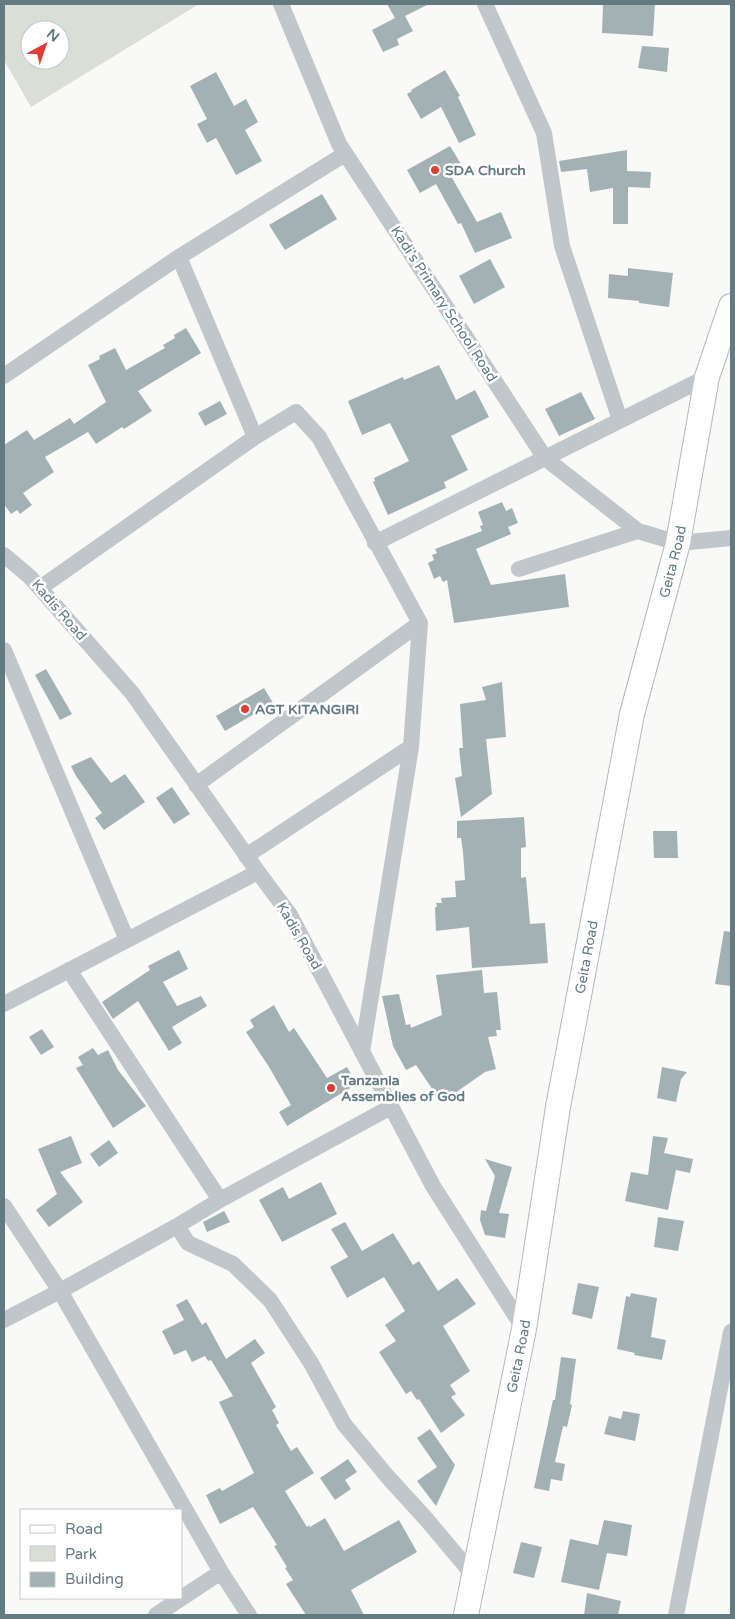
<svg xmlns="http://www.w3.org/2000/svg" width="735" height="1619" font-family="'Varela Round',sans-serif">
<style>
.green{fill:#daded6;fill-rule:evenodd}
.building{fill:#a4b1b4}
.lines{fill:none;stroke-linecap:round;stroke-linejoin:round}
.secondary-casing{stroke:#b0b9bc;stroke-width:26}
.minor{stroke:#c0c6c9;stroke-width:16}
.secondary{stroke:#fff;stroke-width:24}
.poi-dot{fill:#e23c2e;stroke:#fff;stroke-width:2}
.labels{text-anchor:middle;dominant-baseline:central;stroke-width:5;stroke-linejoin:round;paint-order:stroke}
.poi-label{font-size:14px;font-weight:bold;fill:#647a81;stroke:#fff;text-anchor:start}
.street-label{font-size:14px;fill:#647a81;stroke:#fff}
</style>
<rect width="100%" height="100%" fill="#f9f9f7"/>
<!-- green -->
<path class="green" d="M4 4H199L31 107 4 60ZM30 30H60V60H30Z"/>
<!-- building -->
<path class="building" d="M387 4H429L405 16 413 31 397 39 399 45 383 52 372 30 395 18Z
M603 4H655L653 36 602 33Z
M642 46 669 48 667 72 638 68Z
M445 70 460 96 458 97 476 135 459 143 441 107 421 119 407 94 412 91 411 90Z
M216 72 234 106 246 99 258 122 245 130 262 161 236 175 216 138 207 143 197 124 207 119 190 86Z
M450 146 464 169 451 176 477 222 501 212 512 238 475 253 461 223 458 224 436 184 420 193 407 170Z
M627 150V171L651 172 650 188 628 187V224H613V188L590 192 587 169 561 172 559 161Z
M322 194 337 219 285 250 269 225Z
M490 259 505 287 474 304 459 276Z
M628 268 673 273 669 307 639 303V301L608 298 609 274 628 276Z
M186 328 201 353 138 391 152 411 124 429 122 427 96 444 88 432 45 457 54 472 23 493 32 505 20 514 17 510 11 514 4 504V445L27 430 34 440 70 418 74 424 106 402 88 365 100 359 99 356 115 348 126 370 165 348 163 345 175 338 174 335Z
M439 365 456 400 475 390 489 417 451 436 468 470 444 482 446 488 388 515 373 482 375 481 374 478 409 461 390 423 362 435 348 401 403 377 404 380Z
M581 392 595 419 559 436 545 409Z
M220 401 227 414 205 426 198 413Z
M502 502 506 511 512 508 518 523 508 527 511 534 476 549 491 585 565 574 569 607 454 623 447 580 443 582 440 576 434 579 428 563 434 560 432 555 437 553 435 549 482 531 480 526 483 525 478 512Z
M46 669 72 714 60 720 35 675Z
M502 682 506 737 486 739 492 794 461 817 455 778 462 776 459 748H463L460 704 486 700 482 687Z
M264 688 273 703 225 731 216 716Z
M91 757 111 783 125 774 145 802 104 830 95 818 102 813 76 776 71 766Z
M172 787 190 814 174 824 156 798Z
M524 817 526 847 521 848V878L526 877 530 924 545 923 548 963 472 968 469 927 436 931 435 908 437 906 436 903H442L441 898 456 897 455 881 465 880 463 852 461 838H457V821Z
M653 831H677L678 858H654Z
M724 931 731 932V986L715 984Z
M179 950 188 969 163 982 177 1006 201 996 207 1006 172 1027 182 1043 169 1051 138 1001 113 1019 102 1002 150 970 148 966Z
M482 970 484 993 497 992 501 1030H496L497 1036 488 1037 496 1069 485 1072 445 1100 441 1094 437 1096 416 1065 406 1070 393 1046 382 996 399 994 406 1025 410 1024 411 1028 442 1015 436 975Z
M274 1005 289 1032 294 1028 327 1078 347 1067 357 1084 287 1126 279 1112 291 1105 269 1067 246 1032 254 1027 250 1020Z
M42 1029 54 1047 41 1055 29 1037Z
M93 1048 98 1055 108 1050 118 1070 146 1106 113 1128 76 1068 83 1065 78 1057Z
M662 1067 687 1072 681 1079 676 1102 657 1098Z
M71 1136 82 1163 60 1172 83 1202 49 1227 36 1210 57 1194 38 1149Z
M653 1136 668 1138 664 1153 693 1159 690 1173 676 1170 668 1210 625 1201 631 1172 648 1175Z
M109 1140 118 1153 99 1167 90 1154Z
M485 1159 512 1167 499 1213 509 1214 505 1238 485 1235 480 1220 481 1210 486 1211 495 1176Z
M321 1182 337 1214 282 1242 259 1200 283 1187 289 1199Z
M224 1211 230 1222 207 1232 203 1222Z
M658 1217 684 1221 678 1251 654 1247Z
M345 1222 362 1251 393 1233 413 1265 419 1261 438 1291 457 1278 476 1304 443 1326 470 1371 450 1385 456 1394 451 1397 465 1415 441 1433 419 1399 417 1400 411 1391 406 1394 379 1352 396 1341 385 1325 405 1311 384 1277 347 1298 330 1267 348 1257 331 1229Z
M578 1283 599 1287 592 1319 572 1314Z
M631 1293 657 1298 651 1337 666 1340 662 1360 634 1355 635 1353 617 1349 626 1296 630 1297Z
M187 1299 202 1325 206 1322 226 1359 255 1339 265 1353 251 1363 276 1407 272 1410 279 1423 276 1425 291 1451 297 1447 314 1473 285 1491 307 1527 309 1525 310 1527 325 1518 344 1551 399 1520 417 1552 351 1590 364 1615H306L286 1584 293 1580 285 1568 287 1567 274 1546 277 1545 253 1507 220 1524 206 1495 220 1488 222 1491 254 1473 219 1402 233 1396 211 1360 208 1361 205 1356 192 1362 186 1350 174 1355 162 1331 184 1320 176 1305Z
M561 1357 576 1359 570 1404 572 1405 567 1427 563 1426 555 1462 565 1464 562 1481 551 1479 549 1491 534 1488 553 1400H555Z
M623 1411 640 1414 635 1441 604 1434 609 1416 621 1419Z
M430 1429 455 1465 436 1506 417 1481 437 1467 417 1438Z
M348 1459 357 1472 345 1480 351 1489 335 1500 320 1478Z
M604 1520 632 1525 627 1556 607 1553 599 1590 561 1582 570 1539 598 1545Z
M521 1542 542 1547 534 1578 513 1573Z
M587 1593 621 1601 618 1615H584Z"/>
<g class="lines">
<defs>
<g id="secondary">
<path id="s1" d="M466 1615 524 1329 558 1107 632 714 678 543 707 377 731 306"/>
</g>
</defs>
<!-- secondary casing -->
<use href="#secondary" class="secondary-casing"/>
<!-- minor -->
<path class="minor" d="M281 4 339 144 545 458 638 531 678 543 731 538
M485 4 544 133 562 246 620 420
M179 257 255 437
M4 376 179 257 345 154
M375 543 707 377
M4 555 30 577 132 693 258 872 290 915 433 1186 524 1329
M519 569 638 531
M40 588 255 437 296 412 319 437 420 623 411 747 362 1052
M4 650 127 940
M196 785 420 623
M246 856 411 747
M69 970 220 1200
M4 1004 258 872
M4 1206 60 1291 221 1572 249 1615
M177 1226 188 1243 233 1264 270 1300 311 1363 344 1424 387 1476 427 1520 474 1576
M4 1320 60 1291 177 1226 220 1200 391 1107
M156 1615 221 1572
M676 1615 731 1332"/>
<!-- secondary -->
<use href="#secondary" class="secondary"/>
</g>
<!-- markers -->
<g class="poi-dot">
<circle cx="435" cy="170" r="5"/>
<circle cx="245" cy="709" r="5"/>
<circle cx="331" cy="1088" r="5"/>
</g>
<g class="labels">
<!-- poi labels -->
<g class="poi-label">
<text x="445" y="170">SDA Church</text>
<text x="255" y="709">AGT KITANGIRI</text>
<text x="341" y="1080">Tanzania<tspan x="341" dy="16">Assemblies of God</tspan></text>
</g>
<!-- street labels -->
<g class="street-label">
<text transform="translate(444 304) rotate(57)">Kadi's Primary School Road</text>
<text stroke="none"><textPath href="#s1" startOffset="1074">Geita Road</textPath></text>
<text transform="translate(59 610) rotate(49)">Kadis Road</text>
<text transform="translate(299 936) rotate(60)">Kadis Road</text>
<text stroke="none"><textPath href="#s1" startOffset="669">Geita Road</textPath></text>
<text stroke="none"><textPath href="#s1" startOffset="264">Geita Road</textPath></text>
</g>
</g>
<!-- border -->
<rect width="735" height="1619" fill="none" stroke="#647a81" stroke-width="10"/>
<!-- legend -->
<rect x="20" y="1509" width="162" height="90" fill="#ffffff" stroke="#c1cacd"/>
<rect x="30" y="1525" width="25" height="8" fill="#ffffff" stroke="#c1cacd"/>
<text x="65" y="1534" font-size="15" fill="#647a81">Road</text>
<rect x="30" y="1546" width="25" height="15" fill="#daded6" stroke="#c1cacd"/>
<text x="65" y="1559" font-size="15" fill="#647a81">Park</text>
<rect x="30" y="1572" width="25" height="15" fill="#a4b1b4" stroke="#c1cacd"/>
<text x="65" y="1584" font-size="15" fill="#647a81">Building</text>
<!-- north arrow -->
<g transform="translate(45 45) rotate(40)"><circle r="24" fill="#ffffff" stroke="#c1cacd"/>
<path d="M0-4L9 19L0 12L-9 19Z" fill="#e23c2e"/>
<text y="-8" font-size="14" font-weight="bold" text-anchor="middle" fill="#647a81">N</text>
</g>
</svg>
